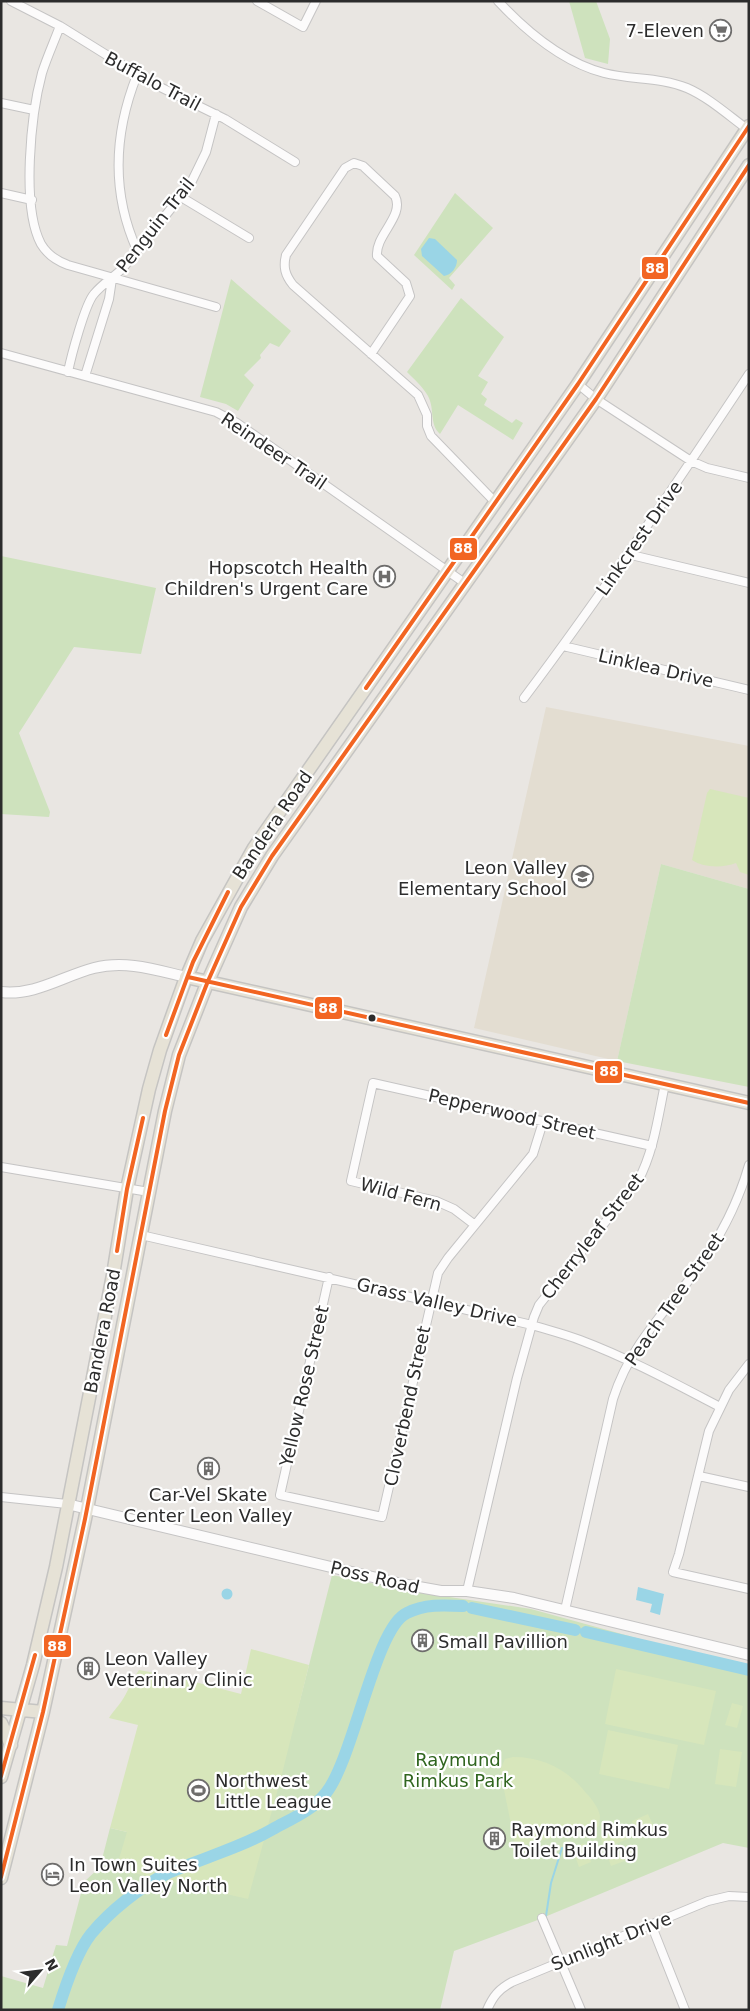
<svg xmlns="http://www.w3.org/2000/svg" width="750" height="2011" font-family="'DejaVu Sans',sans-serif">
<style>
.education{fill:#e3ddd1}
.green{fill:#cee2bd}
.pitch{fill:#d7e6bb}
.water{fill:#9ad5e6}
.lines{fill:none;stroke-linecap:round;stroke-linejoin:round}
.stream{stroke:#9ad5e6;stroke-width:2}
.river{stroke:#9ad5e6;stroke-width:12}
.minor-casing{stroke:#c5c4c4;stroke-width:10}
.tertiary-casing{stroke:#c5c4c4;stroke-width:12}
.primary-casing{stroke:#c5c4c2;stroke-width:15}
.minor{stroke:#fcfbfb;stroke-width:8}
.tertiary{stroke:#fcfbfb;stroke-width:10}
.primary{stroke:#e6e2d6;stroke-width:12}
.bus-1-casing{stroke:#fff;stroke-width:8}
.bus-1{stroke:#f26522;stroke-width:4}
.bus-dot{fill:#2c2c2c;stroke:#fff;stroke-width:2}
.labels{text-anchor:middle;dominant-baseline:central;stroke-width:4.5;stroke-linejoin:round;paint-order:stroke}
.poi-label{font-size:18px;fill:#2c2c2c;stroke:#fff;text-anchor:start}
.street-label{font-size:18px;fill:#2c2c2c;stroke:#fff}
.park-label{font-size:18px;fill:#30651f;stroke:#fff}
.line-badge{stroke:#fff;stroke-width:2}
.badge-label{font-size:14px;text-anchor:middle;font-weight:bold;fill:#fff}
</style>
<rect width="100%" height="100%" fill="#e9e6e2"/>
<!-- education -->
<path class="education" d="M546 707 749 746V889L661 864 617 1061 474 1028Z"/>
<!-- green -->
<path class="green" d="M569 1H596L610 39 608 64 585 58Z
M455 193 493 228 449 278 455 285 452 290 414 255Z
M231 279 291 331 279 347 270 343 260 355 261 358 244 375 254 385 238 411 226 404 200 397Z
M461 298 504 337 478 376 488 382 481 394 487 399 484 405 512 423 516 419 523 423 513 440 458 405 440 434C429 424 435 409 428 396 423 387 414 379 407 372Z
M1 556 156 588 141 654 74 647 19 733 50 812 49 817 1 814Z
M661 864 749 889V1087L617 1061Z
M332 1575 409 1591 531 1609 749 1669V1848L723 1843 535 1921 454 1951 440 2010H1V1976L43 1988 56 1945 67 1946 84 1882 100 1867 110 1828 127 1832 296 1716Z"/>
<!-- pitch -->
<path class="pitch" d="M710 789 749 798V875L740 872 736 863C723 868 704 868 692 860L707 793Z
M251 1649 309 1665 283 1770 248 1899 116 1869 127 1832 110 1828 138 1725 109 1718C113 1711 117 1708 121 1702 128 1692 132 1680 139 1670L176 1677 241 1694Z
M616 1669 716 1691 704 1745 605 1724Z
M732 1703 743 1706 737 1728 725 1725Z
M608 1730 678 1745 669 1789 599 1774Z
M720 1749 742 1752 736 1787 715 1784Z
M513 1757C543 1757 567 1769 586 1793 591 1798 599 1808 600 1816 600 1819 599 1824 598 1827L519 1846 515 1844 500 1770 505 1759Z
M648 1814 653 1825 636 1832 632 1821Z
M624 1827 628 1839 605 1848 600 1837Z
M584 1843 591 1862 579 1867 572 1848Z
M630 1845 635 1857 611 1866 607 1854Z"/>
<!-- water -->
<path class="water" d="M429 238 435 239 457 260C457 268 451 275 444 276L422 256 421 249Z
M638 1587 664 1594 660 1615 650 1612 652 1604 636 1600Z
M221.5 1594a5.5 5.5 0 1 1 11 0a5.5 5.5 0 1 1-11 0Z"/>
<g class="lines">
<!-- stream -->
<path class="stream" d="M546 1916 551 1883 562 1848"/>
<!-- river -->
<path class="river" d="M472 1608 575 1630
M586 1632 749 1670
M58 2010C65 1987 76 1953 91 1934 110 1911 141 1886 168 1873 203 1858 240 1848 273 1829 291 1819 313 1810 326 1793 354 1758 375 1627 407 1613 424 1604 444 1605 463 1606"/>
<defs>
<path id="minor" d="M11 1 60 26 150 82 225 119 295 162
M257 1 303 27 316 1
M498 1C527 32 562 62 604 73 632 80 660 77 687 88 708 97 728 115 747 129
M60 26C54 42 47 57 42 73 31 114 21 206 41 244 47 254 57 261 68 265L216 307
M137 75C114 133 111 192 137 250
M1 103 34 110
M1 193 32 200
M181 197 249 238
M1 353 216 412 237 423 466 584
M371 354 410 296 406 283 377 256C375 235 405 216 395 196L363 166 354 163 345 168 286 255C283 267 285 275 293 285L418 395 427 415V426L431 436 496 503
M68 372C71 357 85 304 94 294 102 284 114 277 123 268L190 185 206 152 216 114
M85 376 109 299 112 279
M578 384 596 399 691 461 707 468 749 478
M627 554 749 583
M563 646 749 690
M524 698C603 593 676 484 749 374
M1 1167 149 1192
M475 1225 454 1209 436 1201 351 1181 373 1083 652 1146
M141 1235 532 1325C548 1330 564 1334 580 1340 628 1358 674 1383 720 1407
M329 1277 280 1495 382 1517 438 1273 448 1258 533 1154 543 1122
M749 1364 729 1390 709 1431 679 1554 673 1572 749 1589
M699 1476 749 1487
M1 1497 67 1504
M467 1591 517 1378 534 1317 539 1305 638 1181C654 1151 658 1117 665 1084
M565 1610 613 1399C630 1346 664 1313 696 1271 720 1238 738 1203 749 1165
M542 1918 581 2010
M651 1924 685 2010
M487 2010C493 1996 499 1989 512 1982L708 1901 729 1896 749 1897"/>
<path id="tertiary" d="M1 992C35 996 63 976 94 968 126 960 156 970 186 977
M67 1504 402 1584 441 1591H467L514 1598 749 1655"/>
<path id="primary" d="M186 977 749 1103
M1 1708 43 1712
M1 1723 11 1745
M1 1777 33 1665 56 1567 113 1275 127 1189 149 1089 160 1050 184 983 202 941 254 848 578 384 749 126
M1 1878 43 1712 85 1519 165 1111 179 1055 208 981 241 907 272 856 596 399 749 165"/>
</defs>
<!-- minor casing -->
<use href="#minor" class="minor-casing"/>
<!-- tertiary casing -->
<use href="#tertiary" class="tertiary-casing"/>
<!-- primary casing -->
<use href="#primary" class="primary-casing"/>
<!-- minor -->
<use href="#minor" class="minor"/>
<!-- tertiary -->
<use href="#tertiary" class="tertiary"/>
<!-- primary -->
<use href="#primary" class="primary"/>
<defs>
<path id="bus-1" d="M366 688 578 384 749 126
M188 977 749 1103
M166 1035 193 962 228 892
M117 1251 127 1189 143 1118
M1 1776 35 1655
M1 1877 43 1712 85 1519 165 1111 179 1055 208 981 241 907 272 856 596 399 749 165"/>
</defs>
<!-- bus-1 casing -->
<use href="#bus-1" class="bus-1-casing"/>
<!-- bus-1 -->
<use href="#bus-1" class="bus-1"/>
</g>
<!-- icons -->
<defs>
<symbol id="supermarket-ring" viewBox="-11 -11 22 22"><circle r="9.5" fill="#fff" stroke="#6e6d6c" stroke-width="1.5"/><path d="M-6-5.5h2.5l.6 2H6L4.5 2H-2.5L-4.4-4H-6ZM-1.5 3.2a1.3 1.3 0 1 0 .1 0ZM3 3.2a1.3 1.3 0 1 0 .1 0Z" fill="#6e6d6c"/></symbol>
<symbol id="hospital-ring" viewBox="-11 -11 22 22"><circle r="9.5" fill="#fff" stroke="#6e6d6c" stroke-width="1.5"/><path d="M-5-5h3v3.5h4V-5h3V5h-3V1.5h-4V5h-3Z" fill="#6e6d6c"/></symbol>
<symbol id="school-ring" viewBox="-11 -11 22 22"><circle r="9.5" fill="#fff" stroke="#6e6d6c" stroke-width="1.5"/><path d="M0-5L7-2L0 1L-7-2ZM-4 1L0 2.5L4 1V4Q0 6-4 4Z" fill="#6e6d6c"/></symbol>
<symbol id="building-ring" viewBox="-11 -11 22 22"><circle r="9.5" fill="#fff" stroke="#6e6d6c" stroke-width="1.5"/><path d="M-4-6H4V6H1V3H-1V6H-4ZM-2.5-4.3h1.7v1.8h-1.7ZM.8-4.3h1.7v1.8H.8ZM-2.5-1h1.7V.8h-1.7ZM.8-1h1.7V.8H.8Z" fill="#6e6d6c"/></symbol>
<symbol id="stadium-ring" viewBox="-11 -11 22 22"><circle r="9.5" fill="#fff" stroke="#6e6d6c" stroke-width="1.5"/><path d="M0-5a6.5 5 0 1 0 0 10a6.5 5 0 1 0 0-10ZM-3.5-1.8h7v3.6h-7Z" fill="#6e6d6c"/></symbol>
<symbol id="hotel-ring" viewBox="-11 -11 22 22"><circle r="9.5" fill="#fff" stroke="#6e6d6c" stroke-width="1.5"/><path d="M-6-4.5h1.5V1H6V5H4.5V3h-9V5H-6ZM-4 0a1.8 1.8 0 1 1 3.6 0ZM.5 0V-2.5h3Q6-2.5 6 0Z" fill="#6e6d6c"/></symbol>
</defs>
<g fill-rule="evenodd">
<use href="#supermarket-ring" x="708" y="18" width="25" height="25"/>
<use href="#hospital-ring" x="372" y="564" width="25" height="25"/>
<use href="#school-ring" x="570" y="864" width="25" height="25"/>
<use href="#building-ring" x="196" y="1456" width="25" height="25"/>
<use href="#building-ring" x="410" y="1628" width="25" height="25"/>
<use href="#building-ring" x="76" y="1656" width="25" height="25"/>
<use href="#stadium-ring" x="186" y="1778" width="25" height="25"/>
<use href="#building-ring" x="482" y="1826" width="25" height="25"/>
<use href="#hotel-ring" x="40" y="1862" width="25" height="25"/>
</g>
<!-- markers -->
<circle class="bus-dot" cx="372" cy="1018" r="4.5"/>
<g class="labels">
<!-- poi labels -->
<g class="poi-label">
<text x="704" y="30" text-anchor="end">7-Eleven</text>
<text x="368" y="567" text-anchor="end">Hopscotch Health<tspan x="368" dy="21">Children's Urgent Care</tspan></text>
<text x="567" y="867" text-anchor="end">Leon Valley<tspan x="567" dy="21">Elementary School</tspan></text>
<text x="208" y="1494" text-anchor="middle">Car-Vel Skate<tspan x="208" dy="21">Center Leon Valley</tspan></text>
<text x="438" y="1641">Small Pavillion</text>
<text x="105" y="1658">Leon Valley<tspan x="105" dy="21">Veterinary Clinic</tspan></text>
<text x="215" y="1780">Northwest<tspan x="215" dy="21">Little League</tspan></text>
<text x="511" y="1829">Raymond Rimkus<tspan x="511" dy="21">Toilet Building</tspan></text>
<text x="69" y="1864">In Town Suites<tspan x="69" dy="21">Leon Valley North</tspan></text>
</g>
<!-- street labels -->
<g class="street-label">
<text transform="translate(153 81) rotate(28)">Buffalo Trail</text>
<text transform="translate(155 225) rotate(-52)">Penguin Trail</text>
<text transform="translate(274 451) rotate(34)">Reindeer Trail</text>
<text transform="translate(639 538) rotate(-55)">Linkcrest Drive</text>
<text transform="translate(656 668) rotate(13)">Linklea Drive</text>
<text transform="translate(272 825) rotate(-56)">Bandera Road</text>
<text transform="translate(512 1114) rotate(13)">Pepperwood Street</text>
<text transform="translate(401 1194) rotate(15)">Wild Fern</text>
<text transform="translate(592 1236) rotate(-52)">Cherryleaf Street</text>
<text transform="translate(674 1299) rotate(-55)">Peach Tree Street</text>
<text transform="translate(437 1302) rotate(13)">Grass Valley Drive</text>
<text transform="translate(102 1331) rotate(-79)">Bandera Road</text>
<text transform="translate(304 1386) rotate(-77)">Yellow Rose Street</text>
<text transform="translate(407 1406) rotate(-78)">Cloverbend Street</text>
<text transform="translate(375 1577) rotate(13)">Poss Road</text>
<text transform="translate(611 1941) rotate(-22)">Sunlight Drive</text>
</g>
<!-- park labels -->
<g class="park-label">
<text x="458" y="1759">Raymund<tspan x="458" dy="21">Rimkus Park</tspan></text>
</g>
</g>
<g class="line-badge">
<rect x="641" y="256" width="28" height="24" rx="5" fill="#f26522"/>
<rect x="449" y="537" width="29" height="24" rx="5" fill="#f26522"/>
<rect x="314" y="996" width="29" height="24" rx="5" fill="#f26522"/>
<rect x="594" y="1060" width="29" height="24" rx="5" fill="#f26522"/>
<rect x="43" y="1634" width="29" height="24" rx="5" fill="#f26522"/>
</g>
<g class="badge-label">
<text x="655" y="273">88</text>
<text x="463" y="553">88</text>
<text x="328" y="1013">88</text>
<text x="609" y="1076">88</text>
<text x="57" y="1651">88</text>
</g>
<!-- border -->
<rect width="750" height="2011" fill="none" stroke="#2c2c2c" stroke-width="5"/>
<!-- north arrow -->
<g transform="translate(40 1971) rotate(62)" stroke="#ffffff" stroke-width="4" paint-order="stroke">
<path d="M0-4L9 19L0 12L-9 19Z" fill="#2c2c2c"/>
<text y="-8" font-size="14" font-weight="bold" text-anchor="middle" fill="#2c2c2c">N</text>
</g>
</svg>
